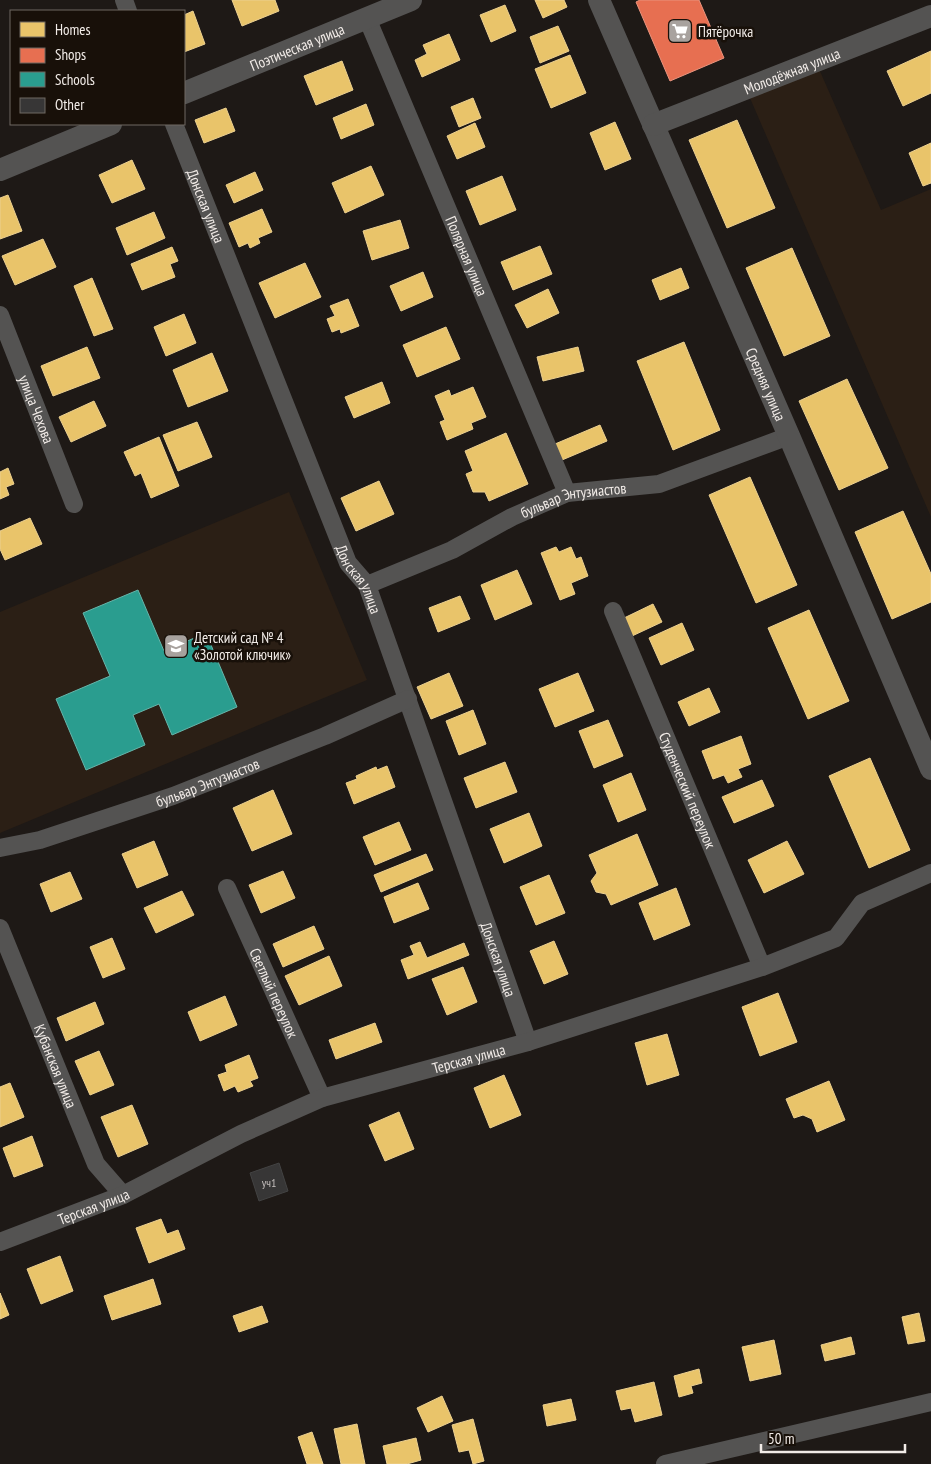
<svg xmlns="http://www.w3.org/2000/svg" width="931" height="1464" font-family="'PT Sans Narrow',sans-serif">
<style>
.built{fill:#2b1f15}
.homes{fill:#e9c46a;stroke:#ecd090}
.shops{fill:#e76f51;stroke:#ea947e}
.schools{fill:#2a9d8f;stroke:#66b5aa}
.building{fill:#373636;stroke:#434343}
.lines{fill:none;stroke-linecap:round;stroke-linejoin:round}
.minor{stroke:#545352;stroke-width:18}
.tertiary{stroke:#545352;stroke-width:22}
.labels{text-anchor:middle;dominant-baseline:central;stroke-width:5;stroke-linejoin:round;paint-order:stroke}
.number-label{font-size:12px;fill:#c3bebc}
.poi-label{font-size:15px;fill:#f2ece8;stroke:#181009;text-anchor:start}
.street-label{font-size:15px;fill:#f2ece8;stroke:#181009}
</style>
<rect width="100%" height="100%" fill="#1e1916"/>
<!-- built -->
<path class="built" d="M819 69 881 210 931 189V517L750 98Z
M289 492 367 680 0 833V612Z"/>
<!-- homes -->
<path class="homes" d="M232 0H275L279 11 242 26Z
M535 0H564L567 7 543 18Z
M505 5 516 31 491 42 480 15Z
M193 11 205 44 184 52V15Z
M558 26 569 51 540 63 530 37Z
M449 34 460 60 422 77 415 60 427 54 423 45Z
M931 51V93L903 106 887 71Z
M570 55 586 93 551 108 535 69Z
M342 61 353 90 316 105 304 76Z
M473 98 481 118 459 127 451 107Z
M366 104 374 125 341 139 333 118Z
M226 108 235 131 204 143 195 120Z
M737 120 775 208 727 228 689 140Z
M615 122 631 159 605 170 590 133Z
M475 123 485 147 457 159 447 136Z
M931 143V183L923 186 909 153Z
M132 160 145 189 112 203 99 175Z
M371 166 384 195 345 213 332 183Z
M255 172 263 190 234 203 226 185Z
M502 176 516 210 480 225 466 191Z
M8 195 22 231 0 239V198Z
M262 209 272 232 258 238 260 243 250 248 248 243 239 247 229 223Z
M154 212 165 238 127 255 116 228Z
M400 220 409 248 372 260 363 231Z
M43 239 56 267 15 285 2 256Z
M540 246 552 274 513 290 501 262Z
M172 247 178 261 170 264 175 277 142 290 131 264Z
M792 248 830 336 784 356 746 268Z
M305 263 321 297 275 318 259 283Z
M681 268 689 288 660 300 652 280Z
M423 272 433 297 401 311 390 286Z
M92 278 113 329 94 336 74 286Z
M548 289 559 313 527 328 515 305Z
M348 299 359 326 341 333 340 329 332 332 327 319 335 316 330 306Z
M184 314 196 343 166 356 154 327Z
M446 327 460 359 417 377 403 345Z
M684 342 720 430 673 450 637 361Z
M87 347 100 378 53 396 41 366Z
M578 347 584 371 543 381 537 357Z
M212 353 228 391 188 407 173 370Z
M847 379 888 468 839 490 799 401Z
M382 382 390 403 354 418 345 397Z
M473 387 486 417 471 423 473 429 447 440 440 422 445 420 435 396 449 390 451 396Z
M94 401 106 426 71 442 59 417Z
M197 422 212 457 178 471 163 435Z
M600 425 607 441 562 460 555 444Z
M506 433 528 484 489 501 485 492H473L466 474 473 471 465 451Z
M159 437 179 486 151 498 141 473 135 476 124 452Z
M8 468 14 484 6 487 9 495 0 499V472Z
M750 477 797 585 756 603 709 495Z
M379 481 394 514 356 531 341 498Z
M903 511 931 574V602L892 619 855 532Z
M30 518 42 544 5 560 0 549V531Z
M556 547 559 552 571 547 576 559 581 557 588 576 571 583 575 594 560 600 541 553Z
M517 570 532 604 495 620 481 585Z
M460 596 470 619 438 632 429 608Z
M653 604 662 622 632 636 624 618Z
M809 610 849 701 808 719 768 628Z
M682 623 694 650 661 665 649 638Z
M449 673 463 706 431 719 417 687Z
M578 673 594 711 555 727 539 689Z
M709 688 720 712 689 726 678 702Z
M473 710 486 744 459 755 446 721Z
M608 720 623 756 594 768 579 731Z
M741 736 751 764 738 769 742 777 728 783 724 775 713 779 702 751Z
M870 758 910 850 869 868 829 776Z
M505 762 517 792 476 808 464 778Z
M387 766 395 787 354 804 346 783 357 779 356 776 376 767 377 770Z
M631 773 646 810 618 822 603 785Z
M762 780 774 806 734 823 722 797Z
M273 790 292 834 252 851 233 808Z
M529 813 542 846 504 863 490 829Z
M399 822 411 850 375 865 363 837Z
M637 834 658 885 611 905 606 894 596 892 591 881 597 873 589 855Z
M154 841 168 875 137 888 122 854Z
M787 841 804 874 764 893 748 860Z
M426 854 433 870 381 892 374 875Z
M283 871 295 898 261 913 249 885Z
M70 872 82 899 51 912 40 884Z
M549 875 565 913 536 925 520 887Z
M418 883 429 909 394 923 384 897Z
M676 888 690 925 654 940 639 903Z
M182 891 194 915 156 933 144 908Z
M314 926 324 949 283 967 273 944Z
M112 938 125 969 103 978 90 947Z
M554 941 568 974 544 984 530 951Z
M420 942 427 958 464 943 469 955 408 979 401 960 414 955 410 946Z
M329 956 342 986 299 1005 285 976Z
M463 967 477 1002 447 1015 432 979Z
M778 993 797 1042 760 1056 742 1007Z
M225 996 237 1025 200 1041 188 1012Z
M95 1002 104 1024 66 1041 57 1018Z
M375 1023 382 1042 336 1059 329 1040Z
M667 1034 679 1075 647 1085 635 1043Z
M99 1051 114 1085 90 1095 75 1061Z
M249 1055 258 1078 250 1081 253 1086 238 1092 235 1086 224 1091 218 1075 227 1072 225 1065Z
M504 1075 521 1115 490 1128 474 1088Z
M829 1081 845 1120 817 1132 812 1119 803 1115 794 1118 786 1099Z
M10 1083 24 1117 0 1127V1087Z
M132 1105 148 1144 118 1157 101 1117Z
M399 1112 414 1149 385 1161 369 1125Z
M32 1136 43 1166 14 1177 3 1148Z
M161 1219 167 1234 178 1230 185 1249 149 1263 136 1228Z
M60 1256 73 1291 41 1304 27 1269Z
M153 1279 161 1304 112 1320 104 1296Z
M0 1293 9 1315 0 1319Z
M262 1306 268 1322 239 1332 233 1316Z
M919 1313 925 1341 908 1344 902 1317Z
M851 1337 855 1354 825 1361 821 1345Z
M774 1340 781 1374 750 1381 742 1347Z
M699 1369 702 1383 691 1386 693 1393 679 1397 674 1376Z
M654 1382 662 1415 635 1422 631 1408 621 1410 616 1391Z
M442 1396 453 1421 428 1432 417 1408Z
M571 1399 576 1420 547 1426 543 1405Z
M473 1419 484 1461 473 1464 469 1450 459 1452 452 1425Z
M357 1424 365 1464H341L334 1429Z
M312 1432 323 1464H307L298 1437Z
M416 1438 421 1460 407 1464H387L383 1446Z"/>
<!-- shops -->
<path class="shops" d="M640 0H699L724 58 670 81 636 2Z"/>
<!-- schools -->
<path class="schools" d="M138 590 164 651 206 633 237 707 172 735 159 704 133 715 145 745 86 770 56 699 110 676 83 613Z"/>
<!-- building -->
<path class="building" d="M279 1163 288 1191 259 1201 250 1173Z"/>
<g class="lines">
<!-- minor -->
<g class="minor">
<path d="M124 0 128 11"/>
<path id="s1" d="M367 18 567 493"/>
<path id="s2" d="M174 124 348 563 367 585 528 1042"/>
<path id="s3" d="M0 315 74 504"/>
<path id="s4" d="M367 585 452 550 512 517 567 493 659 484 789 436"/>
<path id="s5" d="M613 611 762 967"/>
<path id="s6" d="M0 848 40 840 173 796 325 736 408 699"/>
<path id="s7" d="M227 888 322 1098"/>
<path id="s8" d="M0 928 96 1164 123 1195"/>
<path id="s9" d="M0 1242 123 1195 241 1134 322 1098 528 1042 762 967 836 938 862 903 931 873"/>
<path d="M665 1464 931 1402"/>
</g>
<!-- tertiary -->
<g class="tertiary">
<path id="s10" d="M599 0 789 436 931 769"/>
<path id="s11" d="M184 93 411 0"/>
<path id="s12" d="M653 125 931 16"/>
<path d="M0 170 111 124"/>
</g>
</g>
<!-- icons -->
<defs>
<symbol id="supermarket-square" viewBox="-11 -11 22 22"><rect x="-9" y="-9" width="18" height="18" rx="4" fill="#a8a29e" stroke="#181009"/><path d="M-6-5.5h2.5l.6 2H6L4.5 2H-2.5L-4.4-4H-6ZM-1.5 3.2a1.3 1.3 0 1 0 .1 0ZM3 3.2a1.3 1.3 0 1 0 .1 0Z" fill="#fff"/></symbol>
<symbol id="school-square" viewBox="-11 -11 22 22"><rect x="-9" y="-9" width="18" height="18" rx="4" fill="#a8a29e" stroke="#181009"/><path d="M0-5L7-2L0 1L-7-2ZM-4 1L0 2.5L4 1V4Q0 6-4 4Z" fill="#fff"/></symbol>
</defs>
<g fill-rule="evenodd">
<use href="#supermarket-square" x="666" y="17" width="28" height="28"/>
<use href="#school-square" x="162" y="632" width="28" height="28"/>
</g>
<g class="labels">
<!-- number labels -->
<g class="number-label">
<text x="269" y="1182">уч1</text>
</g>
<!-- poi labels -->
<g class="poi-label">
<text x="698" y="31">Пятёрочка</text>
<text x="194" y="637">Детский сад № 4<tspan x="194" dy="17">«Золотой ключик»</tspan></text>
</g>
<!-- street labels -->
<g class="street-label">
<text stroke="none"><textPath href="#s11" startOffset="122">Поэтическая улица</textPath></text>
<text stroke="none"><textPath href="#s12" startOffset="149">Молодёжная улица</textPath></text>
<text stroke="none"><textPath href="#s2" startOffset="88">Донская улица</textPath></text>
<text stroke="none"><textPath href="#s1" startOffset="258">Полярная улица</textPath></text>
<text stroke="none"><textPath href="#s10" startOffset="419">Средняя улица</textPath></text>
<text stroke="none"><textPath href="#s3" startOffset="101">улица Чехова</textPath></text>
<text stroke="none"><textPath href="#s4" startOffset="225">бульвар Энтузиастов</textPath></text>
<text stroke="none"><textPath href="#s2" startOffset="492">Донская улица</textPath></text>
<text stroke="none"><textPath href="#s6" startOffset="218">бульвар Энтузиастов</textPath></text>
<text stroke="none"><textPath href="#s5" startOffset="194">Студенческий переулок</textPath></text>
<text stroke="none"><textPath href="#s2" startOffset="898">Донская улица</textPath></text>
<text stroke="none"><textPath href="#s7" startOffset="115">Светлый переулок</textPath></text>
<text stroke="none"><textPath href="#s9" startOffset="505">Терская улица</textPath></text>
<text stroke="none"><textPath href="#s8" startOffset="149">Кубанская улица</textPath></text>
<text stroke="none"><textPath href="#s9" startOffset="100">Терская улица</textPath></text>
</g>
</g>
<!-- legend -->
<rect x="10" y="10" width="175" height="115" fill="#181009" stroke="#6f6862"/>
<rect x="20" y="22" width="25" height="15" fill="#e9c46a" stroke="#6f6862"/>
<text x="55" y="35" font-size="15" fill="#f2ece8">Homes</text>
<rect x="20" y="48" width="25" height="15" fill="#e76f51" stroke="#6f6862"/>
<text x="55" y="60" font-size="15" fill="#f2ece8">Shops</text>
<rect x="20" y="72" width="25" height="15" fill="#2a9d8f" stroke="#6f6862"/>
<text x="55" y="85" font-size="15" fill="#f2ece8">Schools</text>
<rect x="20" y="98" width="25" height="15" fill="#373636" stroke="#6f6862"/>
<text x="55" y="110" font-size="15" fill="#f2ece8">Other</text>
<!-- scale -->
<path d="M761 1444v8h144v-8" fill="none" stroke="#f2ece8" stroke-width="2.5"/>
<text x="768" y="1444" font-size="15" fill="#f2ece8" stroke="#181009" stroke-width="4" paint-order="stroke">50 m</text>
</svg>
